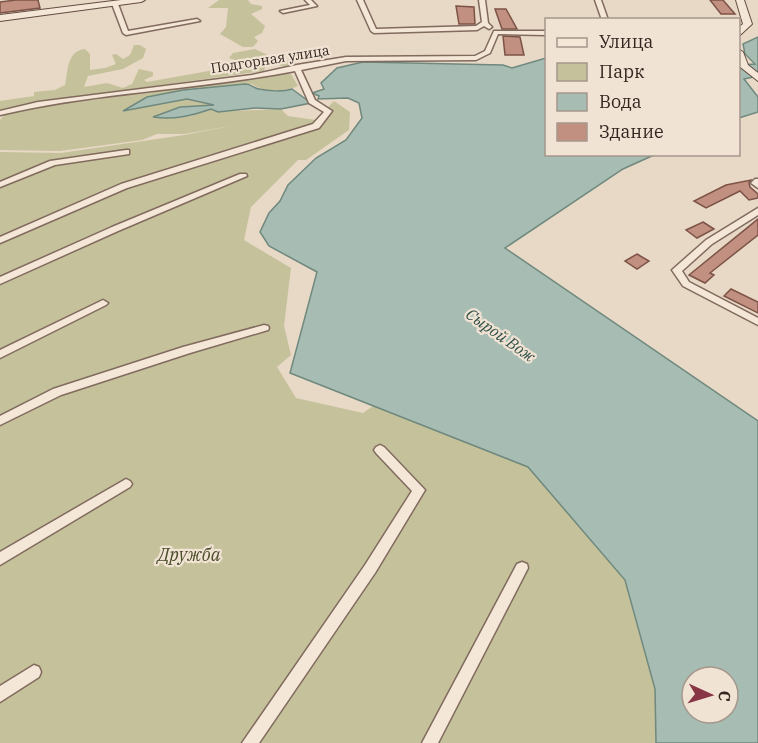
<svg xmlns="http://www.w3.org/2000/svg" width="758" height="743" font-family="'IBM Plex Serif',serif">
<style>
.green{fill:#c5c29b}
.water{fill:#a7bcb2;stroke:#6f897e;stroke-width:1.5;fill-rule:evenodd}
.building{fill:#c19080;stroke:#7d5347;stroke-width:1.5}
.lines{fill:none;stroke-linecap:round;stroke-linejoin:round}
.minor-casing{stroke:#816a5e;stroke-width:3}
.secondary-casing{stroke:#634c41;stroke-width:2}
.minor{fill:#f4e7d8;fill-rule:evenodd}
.secondary{fill:#f4e7d8;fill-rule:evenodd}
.labels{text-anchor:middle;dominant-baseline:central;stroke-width:4.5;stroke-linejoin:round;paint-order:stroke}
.far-street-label{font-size:14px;fill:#332620;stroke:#f1e3d4}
.water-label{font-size:16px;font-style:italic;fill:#315149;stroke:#f1e3d4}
.near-park-label{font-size:18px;font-style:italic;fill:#4a4d29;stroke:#f1e3d4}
</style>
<rect width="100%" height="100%" fill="#e8d8c6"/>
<!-- green -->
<path class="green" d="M219 0H248L251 4 262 6V9L251 14 265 26 262 33 254 37 258 41 253 47H243L220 34 226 27 228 8H208Z
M134 45H140L146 49 143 58 123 69 88 76 84 87 107 83 123 88 132 84 139 69 153 72V76L144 80 147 82 214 70 243 69 238 61 229 58 233 53 255 49 272 57 296 62 293 65 282 66 256 58 253 60 265 67 264 71 38 102 0 110V101L34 96V92L55 90 65 85C68 70 67 51 85 49L90 54V70L105 68 116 64 112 55 116 54 123 59 130 55Z
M282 73 291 74 298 86C285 92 264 93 252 84L183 90 147 97 125 110 187 99 215 105 195 106 188 117 211 109 236 111 281 109 288 116 316 120 334 101 350 112 349 130 306 160H298L251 207 244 240 291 268 284 326 291 355 277 367 296 398 363 413 373 406 528 467 625 580 655 689 656 743H0V152L61 153 184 135 231 126 184 134H157L142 140 60 151 0 150V120L4 115 20 109 255 79Z"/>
<!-- water -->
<path class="water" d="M758 37V76L744 79 758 97V112L739 118V65L755 64 745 54 743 44Z
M546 58V154L654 155 623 169 505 248 758 421V743H656L655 689 625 580 528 467 290 373 317 272 269 246 260 232 269 213 280 201 288 185 316 158 346 140 362 118 359 103 348 98 318 99 319 96 312 93 324 89 321 83 337 68 363 62 503 65 512 68ZM692 677H728V713H692Z
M245 84C252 84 253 88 259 89 268 91 283 92 292 89L311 103 281 109 255 108 218 112 211 109C191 116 174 120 153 117L180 107 214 105 187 99 123 111 147 97 183 90Z"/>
<!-- building -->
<path class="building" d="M16 0H38L40 8 0 13V2Z
M710 0H723L735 14H721Z
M456 6 474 7 475 24H459Z
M495 9H506L517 29H502Z
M503 36 520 37 524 55H505Z
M751 180 749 183 750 187 758 194V198L749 200 740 191 706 208 694 201 726 185Z
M758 219V235L710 273 714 275 705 283 689 275Z
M703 222 714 229 697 238 686 230Z
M637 254 649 261 637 269 625 261Z
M731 289 758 302V313L724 296Z"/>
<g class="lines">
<defs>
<path id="minor" d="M305 0H311L317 6 283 13 280 11 310 5Z
M357 0H363L376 29 476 26 482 22 479 0H485L488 23 492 27 489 29 484 26 477 30 374 33 371 31Z
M595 0H601L608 20H602Z
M115 2 118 4 128 31 197 19 200 21 126 35 123 33 112 4Z
M494 31H546V35L498 34 490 53 476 60 346 61 301 70 315 100 332 111 319 128 127 188 0 243V237L121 184 313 124 324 112 309 103 295 71C198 90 97 92 0 115V111L38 102 252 75 297 65 346 57 475 56 485 51Z
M126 150H129V154L55 165 0 187V182L50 161Z
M240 174H246L247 176 118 231 0 284V277L112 227Z
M755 179H758V188L751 183Z
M758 208V215L712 244 682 271 689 282 758 318V325L683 286 672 270 706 240Z
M103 300 108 303 106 305 0 358V350Z
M264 325 268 326 269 328 268 330 190 353 61 395 0 425V416L53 389 183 347Z
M380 445 384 447 425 490 375 573 259 743H242L365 565 412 491 376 453 374 450 376 447Z
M126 479 130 481 132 484 130 487 0 565V552Z
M522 562 527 564 528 568 438 743H422L517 564Z
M34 665 39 667 41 672 39 677 0 702V686Z"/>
<path id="secondary" d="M121 0H145L141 2 0 21V15Z
M736 0H744L752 24 738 37V28L743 24Z
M738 49 743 52 748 65 758 73V81L739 66Z"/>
</defs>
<!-- minor casing -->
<use href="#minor" class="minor-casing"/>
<!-- secondary casing -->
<use href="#secondary" class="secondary-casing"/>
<!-- minor -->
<use href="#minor" class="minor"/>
<!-- secondary -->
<use href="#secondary" class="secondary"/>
</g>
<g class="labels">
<!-- far-street labels -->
<g class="far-street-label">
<text transform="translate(270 59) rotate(-9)">Подгорная улица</text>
</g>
<!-- water labels -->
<g class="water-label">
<text transform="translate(501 335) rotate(35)">Сырой Вож</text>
</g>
<!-- near-park labels -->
<g class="near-park-label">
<text x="189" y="554">Дружба</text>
</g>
</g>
<!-- legend -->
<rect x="545" y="18" width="195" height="138" fill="#f1e3d4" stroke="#a5978c" stroke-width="1.5"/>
<rect x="557" y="38" width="30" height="9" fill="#f4e7d8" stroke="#a5978c" stroke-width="1.5"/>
<text x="599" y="48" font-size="18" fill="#332620">Улица</text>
<rect x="557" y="63" width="30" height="18" fill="#c5c29b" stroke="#a5978c" stroke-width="1.5"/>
<text x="599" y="78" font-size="18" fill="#332620">Парк</text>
<rect x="557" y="93" width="30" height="18" fill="#a7bcb2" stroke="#a5978c" stroke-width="1.5"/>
<text x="599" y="108" font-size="18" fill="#332620">Вода</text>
<rect x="557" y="123" width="30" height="18" fill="#c19080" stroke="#a5978c" stroke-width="1.5"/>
<text x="599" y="138" font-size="18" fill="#332620">Здание</text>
<!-- north arrow -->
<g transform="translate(710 695) rotate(94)"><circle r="28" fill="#f1e3d4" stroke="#a5978c" stroke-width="1.5"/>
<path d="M0-4.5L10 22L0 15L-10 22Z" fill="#883645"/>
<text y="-9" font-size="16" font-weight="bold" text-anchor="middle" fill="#332620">С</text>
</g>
</svg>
